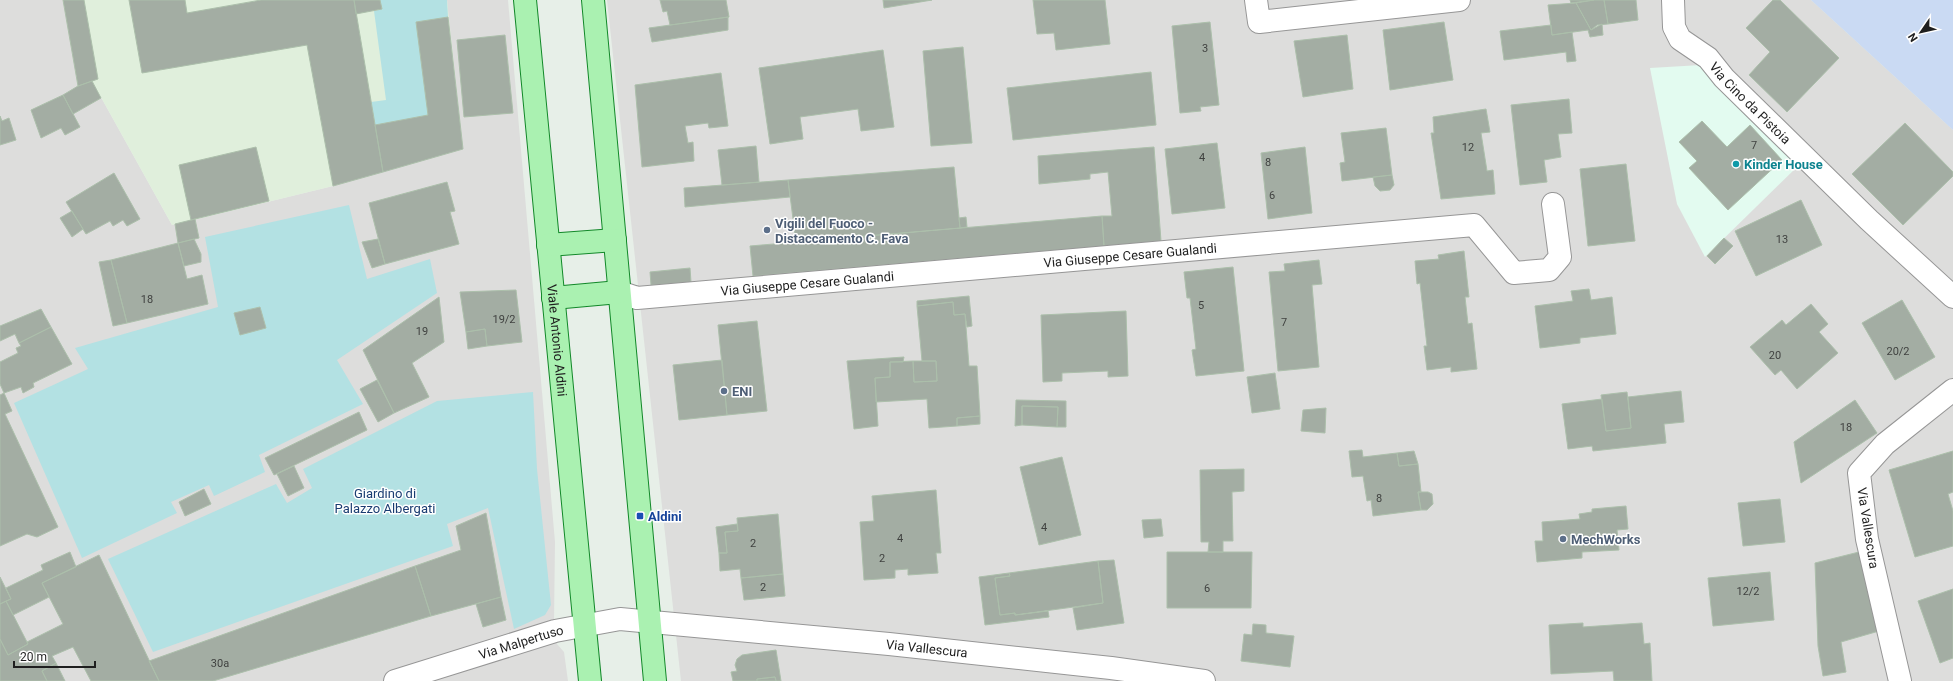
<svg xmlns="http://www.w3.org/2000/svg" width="1953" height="681" font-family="Roboto,sans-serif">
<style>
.residential{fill:#dddddc}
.education{fill:#e3fbf0}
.military{fill:#e0efdc}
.grass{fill:#b3e1e3}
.park{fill:#cadaf3}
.building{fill:#a3ada3;stroke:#acbfab}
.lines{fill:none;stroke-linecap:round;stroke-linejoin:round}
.minor-casing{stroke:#969696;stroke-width:24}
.primary-casing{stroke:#128829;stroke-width:24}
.minor{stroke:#fff;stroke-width:22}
.primary{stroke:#aaf1b1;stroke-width:22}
.culture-dot{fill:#0f9aa8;stroke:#fff;stroke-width:1.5}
.service-dot{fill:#5c6f8a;stroke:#fff;stroke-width:1.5}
.transit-dot{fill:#1a4fb4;stroke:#fff;stroke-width:1.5}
.labels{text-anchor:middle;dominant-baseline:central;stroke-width:3;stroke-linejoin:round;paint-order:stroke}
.number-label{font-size:11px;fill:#404240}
.street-label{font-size:13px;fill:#1f1f1f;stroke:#fff}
.culture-label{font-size:13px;font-weight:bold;fill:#0d838f;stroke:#fff;text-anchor:start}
.service-label{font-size:13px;font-weight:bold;fill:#4e5e75;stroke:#fff;text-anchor:start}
.park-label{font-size:13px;fill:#193c71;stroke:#fff}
.transit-label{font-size:13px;font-weight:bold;fill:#164399;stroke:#fff;text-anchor:start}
</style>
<rect width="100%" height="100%" fill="#e7efe8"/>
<!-- residential -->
<path class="residential" d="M0 0H63L78 85 92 81 172 225 333 186 448 17 447 0 382 9 380 0H508L555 542 554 622 557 644 564 652 568 681H0Z
M607 0H1811L1953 130V681H681Z"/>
<!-- education -->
<path class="education" d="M1701 65 1799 165 1705 257 1677 204 1650 68Z"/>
<!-- military -->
<path class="military" d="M63 0H380L382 9 447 0 463 149 333 186 172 225 92 81 78 86Z"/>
<!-- grass -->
<path class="grass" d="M380 0H447L448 17 416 22 428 115 375 125 371 102 386 100 374 11 382 9Z
M349 205 367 279 430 259 437 293 337 360 363 404 259 455 265 472 214 496 209 485 171 502 177 513 82 558 14 403 88 369 75 348 218 307 205 237Z
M533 392 537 469 551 605 545 615 514 629 488 508 447 524 453 546 153 652 108 559 276 484 287 503 312 488 303 469 437 401Z"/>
<!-- park -->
<path class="park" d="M1811 0H1953V130Z"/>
<!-- building -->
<path class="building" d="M63 0H84L98 79 78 86Z
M129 0H185L187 13 261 0H354L383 172 333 186 307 45 142 73Z
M354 0H380L382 9 356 14Z
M660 0H726L729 17 670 25 667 11 663 12Z
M883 0H932L884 8Z
M1033 0H1105L1110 44 1056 50 1054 33 1037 34Z
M1570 0H1594L1571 3Z
M1594 0H1604L1608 24 1597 25 1591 30 1576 3Z
M1604 0H1636L1638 20 1608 24Z
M1773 0H1780L1839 58 1787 112 1749 75 1770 52 1746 28Z
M1576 3 1591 30 1602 24 1603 35 1590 37 1588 30 1552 35 1548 5Z
M448 17 463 149 383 172 375 125 428 115 416 22Z
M728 17V30L652 42 649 28Z
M1210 22 1219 105 1200 107 1201 111 1180 113 1172 26Z
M1444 22 1453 80 1390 90 1383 30Z
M1551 25 1552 35 1572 32 1576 61 1567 62 1566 52 1504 60 1500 31Z
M505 35 513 113 464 117 457 40Z
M1347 35 1353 89 1303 97 1294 41Z
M963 47 972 143 931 146 923 51Z
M883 50 894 127 861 131 858 109 800 117 803 139 770 144 759 68Z
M1151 72 1156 125 1013 140 1007 88Z
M721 73 728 126 709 128 708 123 685 126 688 143 693 142 694 161 642 167 635 85Z
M92 81 101 98 73 114 63 95 78 86Z
M63 95 80 127 65 135 61 128 41 138 31 110Z
M1569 99 1572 133 1558 134 1561 157 1544 160 1547 182 1520 185 1511 105Z
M1486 109 1490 132 1481 133 1487 171 1493 170 1495 194 1441 199 1431 133H1434L1433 117Z
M0 116 2 121 9 118 16 140 0 145Z
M1702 121 1727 147 1750 125 1782 160 1728 210 1689 168 1697 161 1679 142Z
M1905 123 1953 172V176L1903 225 1852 174Z
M1386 128 1392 175 1342 181 1340 163 1345 162 1341 133Z
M1217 143 1225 208 1172 214 1165 149Z
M756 146 759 182 722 185 718 150Z
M256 147 269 201 191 220 179 165Z
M1154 147 1161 241 1104 246 1102 216H1112L1108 172 1090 174V179L1039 184 1038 156Z
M1305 147 1312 213 1268 219 1261 153Z
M1626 164 1635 241 1588 246 1580 169Z
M954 167 960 228 796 242 788 180Z
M114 173 140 219 127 226 123 220 113 226 110 221 86 234 66 202Z
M1392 175 1394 185 1390 190 1380 191 1375 186 1373 177Z
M788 180 790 197 685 207 684 188Z
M447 182 455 211 450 212 459 244 385 264 369 203Z
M1801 200 1822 245 1756 276 1735 231Z
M72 211 83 229 72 237 60 218Z
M1102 216 1104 246 753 276 750 246Z
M966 217 967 227 960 228 959 218Z
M195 219 199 238 178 243 175 224Z
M1724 238 1733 246 1715 264 1707 256Z
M194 239 201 254V262L184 266 178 243Z
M378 239 385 264 372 268 362 242Z
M178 243 187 279 202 275 208 304 127 323 111 260Z
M1464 251 1469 297H1465L1468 324 1472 323 1477 369 1451 372V367L1427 370 1424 346H1427L1420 283 1417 284 1415 261 1439 259 1438 255Z
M111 260 127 323 113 326 99 262Z
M1319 260 1322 284 1312 285 1319 367 1278 371 1269 272 1285 271 1284 264Z
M1233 267 1244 371 1196 376 1192 350 1196 349 1190 298H1187L1184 272Z
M690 268 691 282 651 285 650 272Z
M1589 289 1591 300 1612 297 1616 334 1580 338V343L1540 348 1535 306 1573 301 1571 291Z
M516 290 522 342 487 346 485 329 466 332 460 292Z
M969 296 972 326 967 327 965 314 954 315 953 302 917 306V301Z
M439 297 444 342 412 363 429 397 394 413 363 350Z
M1902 300 1935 357 1895 380 1862 323Z
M953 302 954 315 965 314 969 366H977L980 416 957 418V426L929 428 927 399 876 402 875 378 890 377V362L913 361 914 382 937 381 936 361H922L917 306Z
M1811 304 1828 324 1819 332 1838 353 1797 389 1781 370 1775 375 1750 347 1782 320 1786 325Z
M260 307 266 328 240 335 234 313Z
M41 309 51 327 19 343 15 334 0 341V326Z
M1126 311 1128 376 1108 377V371L1062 373V381L1043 382 1041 315Z
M757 321 767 411 727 415 718 325Z
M51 327 72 364 33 383 34 387 23 393 21 387 4 393 0 384V362L18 353 16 348 21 346 19 343Z
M485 329 487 346 468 349 466 332Z
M904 357 903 362H890V377L875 378 878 426 854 429 847 361Z
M722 360 727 415 679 420 673 365Z
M913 361H936L937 381 914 382Z
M1275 373 1280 409 1252 413 1247 377Z
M377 380 394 413 378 422 360 389Z
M1681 391 1684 422 1664 424 1666 443 1593 451 1592 446 1568 449 1562 404 1602 399 1606 431 1631 428 1628 397Z
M1627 392 1631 428 1606 431 1601 395Z
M4 393 12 411 5 414 58 527 37 537 27 534 0 546V395Z
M1016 400 1066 401V427H1057L1058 407 1022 406V425L1015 426Z
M1855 400 1877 433 1801 483 1794 442Z
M1022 406 1058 407 1057 427 1022 425Z
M1326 408 1325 433 1301 431 1303 410Z
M359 412 367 430 274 475 265 458Z
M980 416V424L957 426V418Z
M1362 450 1363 457 1397 453 1399 466 1418 464 1421 492H1418L1421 510 1373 516 1371 500 1367 501 1363 476 1352 477 1349 451Z
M1414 451 1418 464 1399 466 1397 453Z
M1953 451V492L1948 494 1953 511V546L1915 557 1889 470Z
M1062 457 1081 535 1039 545 1020 467Z
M294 466 304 488 288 496 277 474Z
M1244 469V491L1232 492 1233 541H1223V552H1208L1209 542H1201L1200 470Z
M204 489 211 504 185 516 179 502Z
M936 490 941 553H936L938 573 908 575V569L895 570V578L864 580 860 522 874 521 872 496Z
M1418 492H1428L1432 494 1433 504 1427 510H1421Z
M1780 499 1785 542 1743 546 1738 503Z
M1626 506 1628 529 1617 530 1619 550 1582 552V558L1537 562 1535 541H1543L1542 522 1580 519 1579 514 1592 512V509Z
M486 513 501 597 431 616 415 566 461 550 456 526Z
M778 514 783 574 741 578 740 569 720 571 719 553H727L725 532 738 531 737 518Z
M1161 519 1163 536 1144 538 1142 520Z
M737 524 738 531 725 532 727 553H719L716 527Z
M70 552 76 567 42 583 49 597 13 615 6 601 11 599 6 588 43 570 41 565Z
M1167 552H1252L1251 608H1167Z
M1859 552 1879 631 1841 642 1846 672 1823 676 1818 646 1815 563Z
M99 555 159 681H91L73 647 52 656 56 663 42 671 47 681H0V639L8 655 28 644 27 642 63 624 42 583Z
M1114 560 1124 623 1077 630 1073 608 1103 603 1098 561Z
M1098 561 1103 603 1015 615V613L1000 615 995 578 1010 576 1009 573Z
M415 566 431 616 213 681H159L149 661Z
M1770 572 1774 620 1713 626 1708 578Z
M1009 573 1010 576 995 578 1000 615 1015 613V615L1048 611 1049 617 985 625 979 577Z
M783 574 785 596 744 600 741 578Z
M0 577 11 599 0 604Z
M1953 589V658L1940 663 1918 601Z
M501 597 506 620 483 627 476 604Z
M6 601 28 644 8 655 0 639V604Z
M1583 623V627L1642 623 1644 644 1650 643 1652 681H1614L1613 671 1551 674 1549 625Z
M1253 624 1266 625V633L1294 636 1290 667 1241 661 1244 634 1252 635Z
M776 650 781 681H776L775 677 757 679V681H733L731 672 737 671 735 665 737 659 742 655Z
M56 663 65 681H47L42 671Z
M775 677 776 681H757V679Z"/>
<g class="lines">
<defs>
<g id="minor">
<path d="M1256 0 1259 22 1459 0"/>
<path id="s1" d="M1673 0 1674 27 1680 39 1708 58 1724 78 1869 220 1953 297"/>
<path id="s2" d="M619 292 637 298 1474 225 1514 273 1549 270 1560 257 1553 204"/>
<path id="s3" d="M395 681 555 631 620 619 889 644 1111 668 1204 681"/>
<path d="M1900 681 1867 539 1859 473 1885 444 1953 390"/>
</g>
<g id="primary">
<path id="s4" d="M525 0 590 681"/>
<path d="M593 0 655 681"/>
<path d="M548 245 615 240"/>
<path d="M553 298 619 292"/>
</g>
</defs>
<!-- minor casing -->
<use href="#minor" class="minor-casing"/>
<!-- primary casing -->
<use href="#primary" class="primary-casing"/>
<!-- minor -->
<use href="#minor" class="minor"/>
<!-- primary -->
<use href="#primary" class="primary"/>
</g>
<!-- markers -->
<circle class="culture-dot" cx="1736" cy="164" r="4"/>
<g class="service-dot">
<circle cx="767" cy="230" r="4"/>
<circle cx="724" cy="391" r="4"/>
<circle cx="1563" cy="539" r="4"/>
</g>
<rect class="transit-dot" x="636" y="512" width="8" height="8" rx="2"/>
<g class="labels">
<!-- number labels -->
<g class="number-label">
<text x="1205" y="48">3</text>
<text x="1754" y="145">7</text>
<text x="1468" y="147">12</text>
<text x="1202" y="157">4</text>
<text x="1268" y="162">8</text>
<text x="1272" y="195">6</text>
<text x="1782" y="239">13</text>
<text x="147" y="299">18</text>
<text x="1201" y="305">5</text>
<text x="504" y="319">19/2</text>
<text x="1284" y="322">7</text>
<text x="422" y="331">19</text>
<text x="1898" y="351">20/2</text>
<text x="1775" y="355">20</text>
<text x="1846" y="427">18</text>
<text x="1379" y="498">8</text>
<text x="1044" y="527">4</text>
<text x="900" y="538">4</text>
<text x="753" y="543">2</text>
<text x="882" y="558">2</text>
<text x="763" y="587">2</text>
<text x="1207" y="588">6</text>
<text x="1748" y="591">12/2</text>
<text x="220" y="663">30a</text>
</g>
<!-- street labels -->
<g class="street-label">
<text stroke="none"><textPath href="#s1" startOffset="136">Via Cino da Pistoia</textPath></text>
<text stroke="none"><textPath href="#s2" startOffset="514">Via Giuseppe Cesare Gualandi</textPath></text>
<text stroke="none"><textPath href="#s2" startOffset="190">Via Giuseppe Cesare Gualandi</textPath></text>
<text stroke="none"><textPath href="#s4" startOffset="342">Viale Antonio Aldini</textPath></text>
<text transform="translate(1868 528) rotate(81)">Via Vallescura</text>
<text stroke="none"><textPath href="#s3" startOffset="132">Via Malpertuso</textPath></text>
<text stroke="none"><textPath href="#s3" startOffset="542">Via Vallescura</textPath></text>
</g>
<!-- culture labels -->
<g class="culture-label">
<text x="1744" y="164">Kinder House</text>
</g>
<!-- service labels -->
<g class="service-label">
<text x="775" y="223">Vigili del Fuoco -<tspan x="775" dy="15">Distaccamento C. Fava</tspan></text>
<text x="732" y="391">ENI</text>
<text x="1571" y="539">MechWorks</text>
</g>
<!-- park labels -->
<g class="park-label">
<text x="385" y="493">Giardino di<tspan x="385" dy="15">Palazzo Albergati</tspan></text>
</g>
<!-- transit labels -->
<g class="transit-label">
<text x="648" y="516">Aldini</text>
</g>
</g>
<!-- north arrow -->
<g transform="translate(1921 32) rotate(236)" stroke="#ffffff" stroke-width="3" paint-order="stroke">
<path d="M0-3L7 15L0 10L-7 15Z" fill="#1f1f1f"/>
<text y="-6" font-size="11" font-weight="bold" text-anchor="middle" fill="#1f1f1f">N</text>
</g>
<!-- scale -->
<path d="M14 661v6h81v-6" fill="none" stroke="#1f1f1f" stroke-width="2"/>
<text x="20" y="661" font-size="12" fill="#1f1f1f" stroke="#ffffff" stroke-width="3" paint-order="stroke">20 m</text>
</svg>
